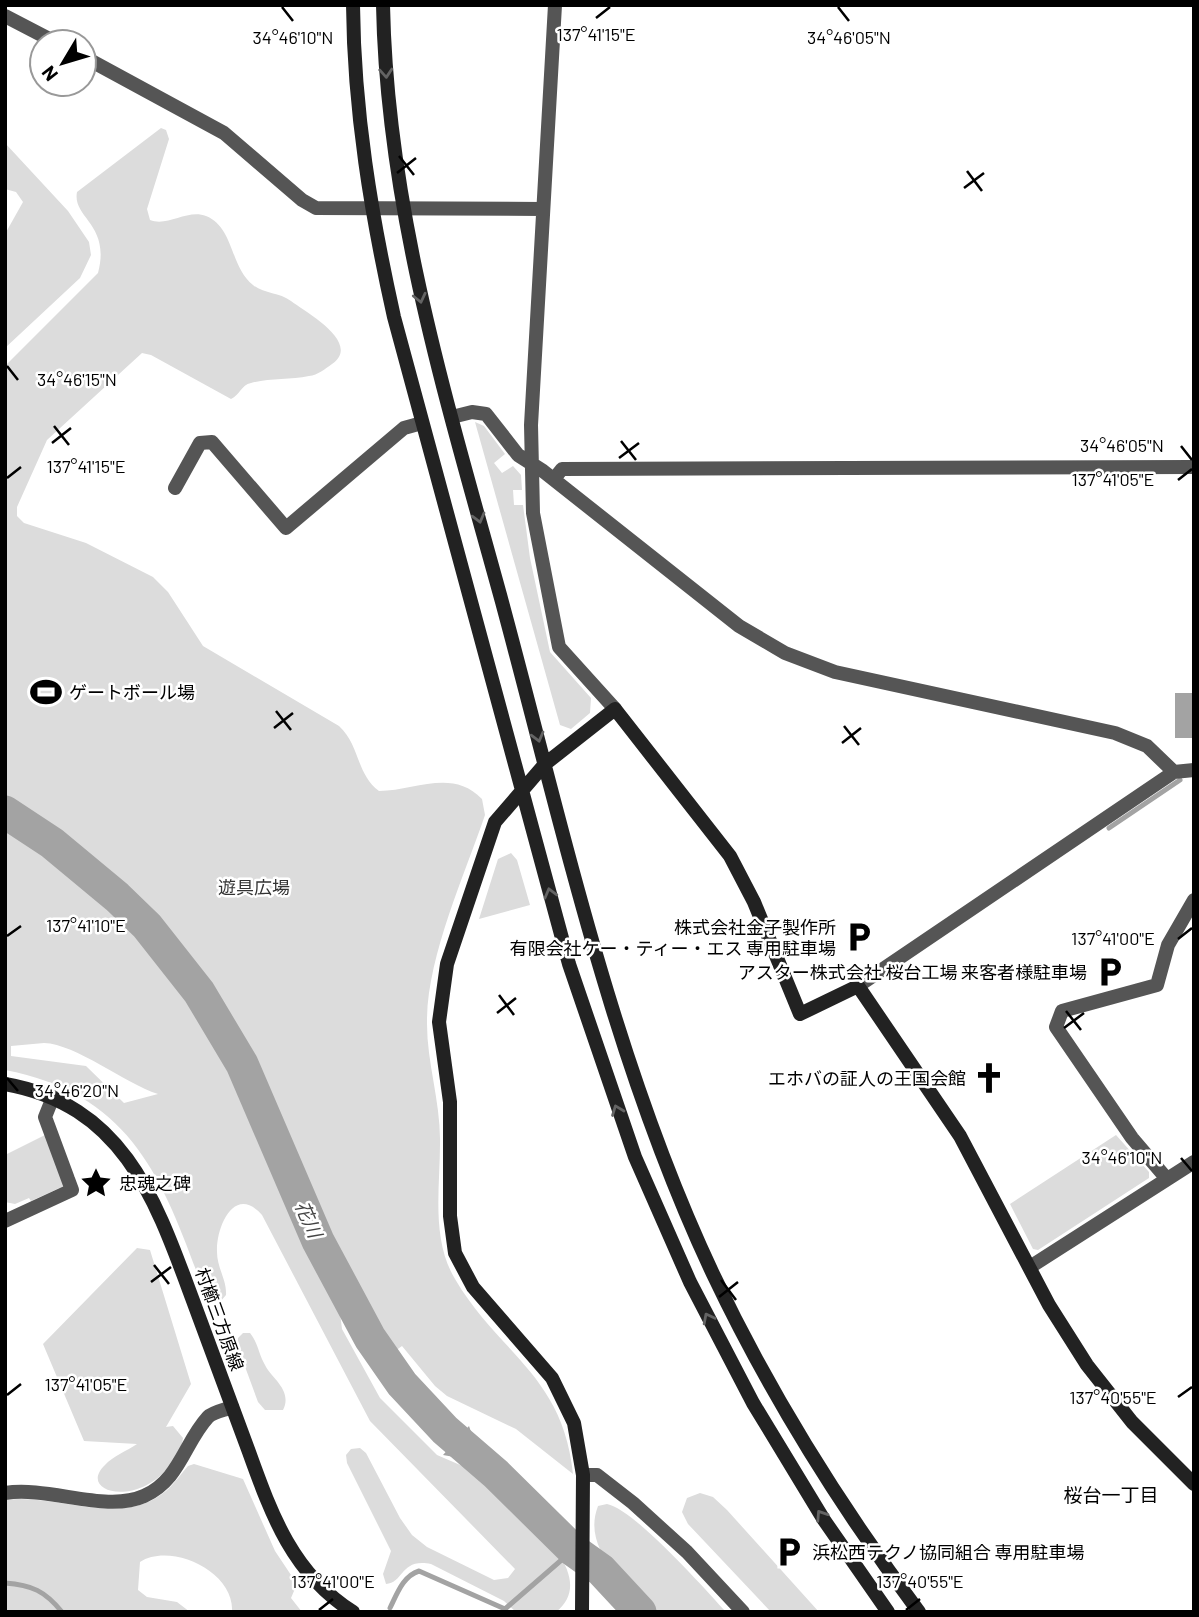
<svg xmlns="http://www.w3.org/2000/svg" width="1199" height="1617" font-family="Barlow,'Noto Sans JP',sans-serif">
<style>
.green{fill:#dcdcdc;fill-rule:evenodd}
.water{fill:#a3a3a3}
.lines{fill:none;stroke-linecap:round;stroke-linejoin:round}
.stream{stroke:#a3a3a3;stroke-width:5}
.river{stroke:#a3a3a3;stroke-width:33}
.street{stroke:#555;stroke-width:14}
.secondary{stroke:#222;stroke-width:14}
.oneway{stroke:#646464}
.ticks{fill:none;stroke:#000;stroke-width:2.5}
.labels{text-anchor:middle;dominant-baseline:central;stroke-width:5;stroke-linejoin:round;paint-order:stroke}
.poi-label{font-size:18px;fill:#000;stroke:#fff;text-anchor:start}
.park-label{font-size:18px;fill:#333;stroke:#fff}
.street-label{font-size:18px;fill:#000;stroke:#fff}
.water-label{font-size:19px;font-style:italic;fill:#444;stroke:#fff}
.neighbourhood-label{font-size:19px;fill:#000;stroke:#fff}
.ticks-label{font-size:18px;text-anchor:middle;fill:#000;stroke:#fff;stroke-width:5;stroke-linejoin:round;paint-order:stroke}
</style>
<rect width="100%" height="100%" fill="#fff"/>
<!-- green -->
<path class="green" d="M161 128 166 130 169 139 147 209 150 220C168 227 187 209 206 216 234 227 230 267 253 285 264 294 279 292 291 301 307 313 362 343 332 364 325 369 318 375 309 376 290 380 269 378 251 383 241 385 240 395 231 399L151 355 142 353 47 440 17 507V516L24 523 86 543 153 577 168 592 203 646 339 726C360 745 356 774 379 791 415 791 452 768 482 799L485 815C464 877 426 959 427 1024 427 1064 441 1103 440 1144 440 1188 431 1239 455 1279 499 1354 563 1375 573 1474L516 1429 447 1396 435 1386 402 1346 388 1356 310 1211 261 1089 242 1098 252 1100 256 1106 299 1216 337 1289 342 1329 380 1398 437 1455 474 1471 558 1553C572 1574 577 1595 556 1612H516L504 1601 431 1564C400 1558 404 1583 386 1584L383 1574 391 1551 347 1463 346 1455 351 1449 360 1448 366 1453 400 1518 412 1535 427 1547 494 1580 508 1578 515 1569 370 1421 262 1215C235 1184 216 1226 217 1252 217 1268 227 1280 226 1295L220 1302 212 1301 205 1294C164 1183 135 1095 5 1070V366L98 273C111 224 72 218 77 192ZM44 1043C76 1044 124 1083 158 1094L124 1103 86 1066 11 1056V1046Z
M5 143 68 211 89 242 91 255 80 278 5 348V234L23 202 16 192 5 189Z
M475 422 484 426 505 454 494 463 502 473 513 466 521 475 522 490H513L514 505H523L530 558 550 652 591 698 590 713 571 729 560 725Z
M511 853 517 860 530 905 479 919 498 859Z
M47 1134 66 1185 31 1201 29 1198 15 1204 5 1202V1155Z
M1116 1135 1149 1172V1178L1038 1250 1033 1249 1010 1204Z
M137 1248 150 1250 191 1384 166 1427 173 1426 183 1438C182 1448 177 1454 172 1462 141 1509 76 1493 105 1465 113 1456 127 1451 137 1444L84 1441 43 1344Z
M243 1333H250C258 1343 259 1355 265 1365 271 1378 293 1390 283 1410H265L258 1402 237 1345 238 1338Z
M194 1464 243 1479 275 1551 297 1584 291 1598 302 1612H232C235 1571 170 1542 140 1562L138 1590 147 1597 177 1602 190 1612H5V1500C55 1493 118 1527 162 1494 173 1486 179 1476 188 1466Z
M700 1493 713 1497 727 1510 819 1612H771L688 1524 682 1512 687 1498Z
M607 1504C634 1509 704 1588 726 1612H654C627 1584 581 1550 598 1506Z"/>
<!-- water -->
<path class="water" d="M1175 693H1194V738H1175Z
M96 861 120 893 114 899 79 880Z
M469 1426 478 1452 471 1460 443 1455Z"/>
<g class="lines">
<!-- stream -->
<path class="stream" d="M1109 828 1180 780
M5 1583C32 1585 45 1591 62 1612
M390 1608C397 1594 403 1576 419 1571L505 1609 573 1550"/>
<!-- river -->
<path class="river" d="M5 812 52 843 117 897 147 926 199 992 242 1064 318 1241 370 1338 402 1384 445 1430 496 1474 573 1550 601 1570 640 1612"/>
<!-- street -->
<path class="street" d="M555 5 531 425 533 513 559 647 615 709
M5 16 55 42
M84 57 224 133 302 200 316 208 543 209
M452 417 472 412 486 414 518 455 543 471 739 626 785 653 835 672 1115 733 1147 746 1174 772
M554 479 562 469 1194 467
M175 488 200 443 212 442 286 528 404 428 422 423
M858 986 1174 772 1194 770
M1167 1179 1132 1138 1056 1027 1062 1011 1157 985 1168 945 1194 900
M5 1221 72 1190 45 1117 53 1097
M1030 1267 1194 1162
M583 1475H597L633 1503 687 1552 743 1612
M5 1493C49 1486 106 1513 144 1496 180 1480 184 1443 208 1417 213 1412 225 1410 232 1407"/>
<!-- secondary -->
<path class="secondary" d="M353 5C354 111 371 214 394 317L569 964 635 1157 690 1282 753 1403 824 1520 888 1612
M383 5C387 211 448 405 502 602 563 828 613 1062 713 1274 770 1394 840 1506 919 1612
M5 1084C123 1105 155 1198 192 1298 211 1349 230 1401 249 1452 272 1516 293 1574 353 1612
M582 1612 583 1475 574 1423 552 1378 473 1287 455 1253 450 1216V1102L439 1022 447 964 495 822 545 764 615 709 730 856 754 902 800 1014 858 986 960 1136 1049 1305 1087 1365 1132 1422 1194 1484"/>
</g>
<!-- one-way arrows -->
<defs><path id="oneway-chevron" d="M-2-3.5L2.5 0L-2 3.5" fill="none" stroke-width="1.6" stroke-linecap="round" stroke-linejoin="round" transform="scale(1.75)"/></defs>
<g class="oneway">
<use href="#oneway-chevron" transform="translate(386 73) rotate(86)"/>
<use href="#oneway-chevron" transform="translate(420 298) rotate(77)"/>
<use href="#oneway-chevron" transform="translate(479 518) rotate(75)"/>
<use href="#oneway-chevron" transform="translate(538 737) rotate(75)"/>
<use href="#oneway-chevron" transform="translate(550 893) rotate(-105)"/>
<use href="#oneway-chevron" transform="translate(617 1110) rotate(-111)"/>
<use href="#oneway-chevron" transform="translate(708 1318) rotate(-117)"/>
<use href="#oneway-chevron" transform="translate(821 1515) rotate(-123)"/>
</g>
<!-- ticks -->
<path class="ticks" d="M282 7 293 21M838 7 849 21M596 18 610 7M399 156 414 175M967 171 982 191M397 173 416 158M964 188 984 173M7 366 18 380M54 426 69 445M621 441 636 460M52 443 71 428M1181 446 1192 460M619 458 639 443M7 478 21 467M1178 480 1192 469M276 711 291 730M844 726 859 745M274 728 293 713M842 743 861 728M7 936 21 926M1178 939 1192 928M499 995 514 1015M1066 1011 1081 1030M497 1013 516 998M1064 1028 1084 1013M7 1078 18 1091M1181 1158 1192 1171M154 1265 169 1284M721 1280 736 1300M151 1282 171 1267M719 1297 738 1282M7 1395 21 1384M1178 1397 1192 1387M319 1610 333 1599M906 1610 920 1599"/>
<!-- icons -->
<defs>
<symbol id="stadium-bare" viewBox="-9 -9 18 18"><path d="M0-5a6.5 5 0 1 0 0 10a6.5 5 0 1 0 0-10ZM-3.5-1.8h7v3.6h-7Z" fill="#000" stroke="#fff" stroke-width="2.5" paint-order="stroke"/></symbol>
<symbol id="parking-bare" viewBox="-9 -9 18 18"><path d="M-3.5-5.5H1a3.5 3.5 0 0 1 0 7H-1V5.5H-3.5ZM-1-3.4V-.6H.8a1.4 1.4 0 0 0 0-2.8Z" fill="#000" stroke="#fff" stroke-width="2.5" paint-order="stroke"/></symbol>
<symbol id="church-bare" viewBox="-9 -9 18 18"><path d="M-1.2-6h2.4v3.5h3.3v2.4h-3.3V6h-2.4V-.1h-3.3v-2.4h3.3Z" fill="#000" stroke="#fff" stroke-width="2.5" paint-order="stroke"/></symbol>
<symbol id="sight-bare" viewBox="-9 -9 18 18"><path d="M0-6L1.8-2.2L6-1.7L2.9 1.2L3.7 5.4L0 3.3L-3.7 5.4L-2.9 1.2L-6-1.7L-1.8-2.2Z" fill="#000" stroke="#fff" stroke-width="2.5" paint-order="stroke"/></symbol>
</defs>
<g fill-rule="evenodd">
<use href="#stadium-bare" x="24" y="670" width="44" height="44"/>
<use href="#parking-bare" x="837" y="915" width="44" height="44"/>
<use href="#parking-bare" x="1088" y="950" width="44" height="44"/>
<use href="#church-bare" x="967" y="1056" width="44" height="44"/>
<use href="#sight-bare" x="74" y="1161" width="44" height="44"/>
<use href="#parking-bare" x="767" y="1530" width="44" height="44"/>
</g>
<g class="labels">
<!-- poi labels -->
<g class="poi-label">
<text x="69" y="692">ゲートボール場</text>
<text x="836" y="927" text-anchor="end">株式会社金子製作所<tspan x="836" dy="21">有限会社ケー・ティー・エス 専用駐車場</tspan></text>
<text x="1087" y="972" text-anchor="end">アスター株式会社 桜台工場 来客者様駐車場</text>
<text x="966" y="1078" text-anchor="end">エホバの証人の王国会館</text>
<text x="119" y="1183">忠魂之碑</text>
<text x="812" y="1552">浜松西テクノ協同組合 専用駐車場</text>
</g>
<!-- park labels -->
<g class="park-label">
<text x="254" y="887">遊具広場</text>
</g>
<!-- street labels -->
<g class="street-label">
<text transform="translate(220 1319) rotate(70)">村櫛三方原線</text>
</g>
<!-- water labels -->
<g class="water-label">
<text transform="translate(309 1219) rotate(66)">花川</text>
</g>
<!-- neighbourhood labels -->
<g class="neighbourhood-label">
<text x="1111" y="1494">桜台一丁目</text>
</g>
</g>
<g class="ticks-label">
<text x="596" y="41">137°41'15"E</text>
<text x="293" y="44">34°46'10"N</text>
<text x="849" y="44">34°46'05"N</text>
<text x="77" y="386">34°46'15"N</text>
<text x="1122" y="452">34°46'05"N</text>
<text x="86" y="473">137°41'15"E</text>
<text x="1113" y="486">137°41'05"E</text>
<text x="86" y="932">137°41'10"E</text>
<text x="1113" y="945">137°41'00"E</text>
<text x="77" y="1097">34°46'20"N</text>
<text x="1122" y="1164">34°46'10"N</text>
<text x="86" y="1391">137°41'05"E</text>
<text x="1113" y="1404">137°40'55"E</text>
<text x="333" y="1588">137°41'00"E</text>
<text x="920" y="1588">137°40'55"E</text>
</g>
<!-- border -->
<rect width="1199" height="1617" fill="none" stroke="#000000" stroke-width="14"/>
<!-- north arrow -->
<g transform="translate(63 63) rotate(232)"><circle r="33" fill="#ffffff" stroke="#999999" stroke-width="2"/>
<path d="M0-5L12 26L0 18L-12 26Z" fill="#000000"/>
<text y="-10" font-size="19" font-weight="bold" text-anchor="middle" fill="#000000">N</text>
</g>
</svg>
